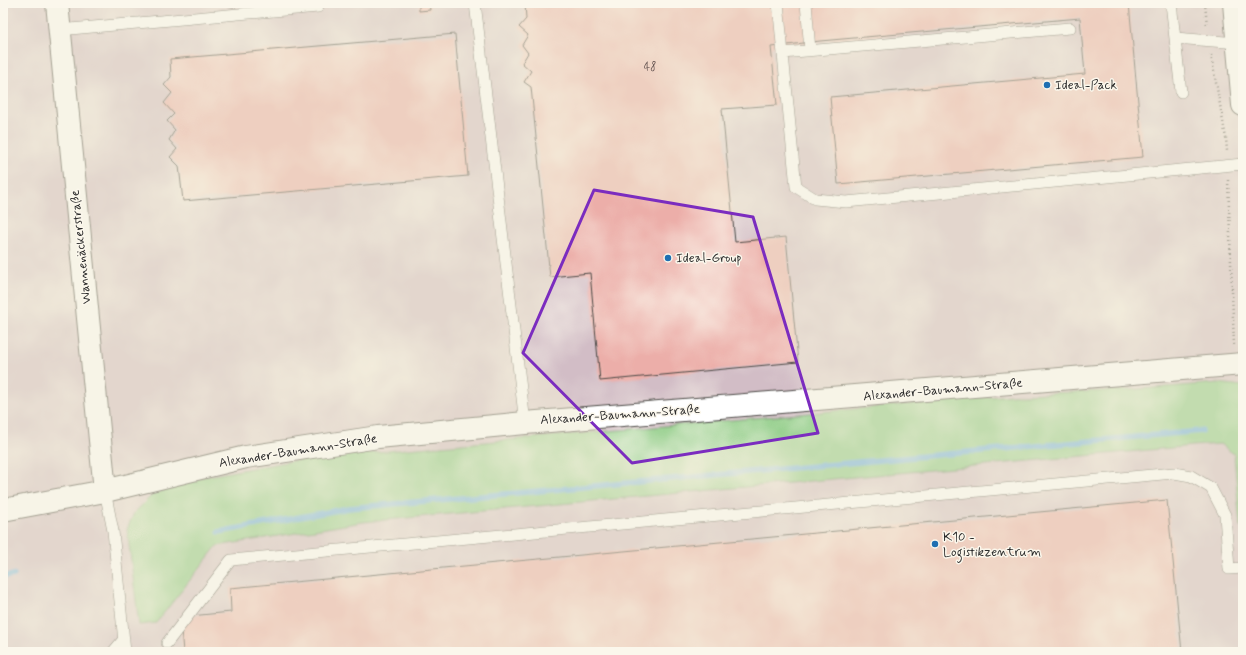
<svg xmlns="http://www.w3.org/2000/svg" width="1246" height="655" font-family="Mynerve,sans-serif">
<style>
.industrial{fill:#d2bdc6}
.green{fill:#8acb83;stroke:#5a7b57}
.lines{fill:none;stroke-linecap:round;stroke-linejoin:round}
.stream{stroke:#6aafe0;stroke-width:5.5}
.building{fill:#ecaea9}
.service-casing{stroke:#494844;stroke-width:12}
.minor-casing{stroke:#494844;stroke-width:24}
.path{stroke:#494844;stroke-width:2.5;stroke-dasharray:1 3;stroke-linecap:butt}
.service{stroke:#fff;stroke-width:11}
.minor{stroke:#fff;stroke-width:22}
.marked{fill:none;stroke:#7b2cbf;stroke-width:3;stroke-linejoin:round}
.poi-dot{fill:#1f6fb2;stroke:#fbf7ec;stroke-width:1.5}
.labels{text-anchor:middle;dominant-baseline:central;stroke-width:3;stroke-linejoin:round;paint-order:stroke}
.number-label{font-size:11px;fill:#5b4c4a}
.poi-label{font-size:13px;fill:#2b2b2b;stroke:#fbf7ec;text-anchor:start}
.street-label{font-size:13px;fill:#2b2b2b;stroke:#fbf7ec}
</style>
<rect width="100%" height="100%" fill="#fbf7ec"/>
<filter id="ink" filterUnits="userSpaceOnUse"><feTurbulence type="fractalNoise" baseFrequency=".025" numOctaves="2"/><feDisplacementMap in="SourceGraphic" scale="8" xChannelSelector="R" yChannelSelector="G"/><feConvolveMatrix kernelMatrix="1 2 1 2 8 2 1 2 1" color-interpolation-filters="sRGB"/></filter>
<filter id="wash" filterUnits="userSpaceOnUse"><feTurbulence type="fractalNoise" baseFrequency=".012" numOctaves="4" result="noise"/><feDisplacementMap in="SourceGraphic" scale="16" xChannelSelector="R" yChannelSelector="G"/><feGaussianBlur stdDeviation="0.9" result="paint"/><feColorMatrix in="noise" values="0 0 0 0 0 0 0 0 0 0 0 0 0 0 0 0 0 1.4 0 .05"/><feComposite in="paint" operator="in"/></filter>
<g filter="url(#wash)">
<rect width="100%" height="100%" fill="#f1ebd4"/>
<!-- industrial -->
<path class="industrial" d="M3 3H1243V652H3Z"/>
<!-- green -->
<path class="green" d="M1218 383 1243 386V526H1240L1234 454 1220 444 1193 446 363 522 217 546 156 623 139 625 127 529 134 513 153 494 202 477 292 461 407 449 1022 394 1127 390Z"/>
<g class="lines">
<!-- stream -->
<path class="stream" d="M219 532 349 508 1202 431
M3 577 14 575"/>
</g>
<g id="blocks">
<!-- building -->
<path class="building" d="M246 3H279V4L246 7Z
M419 3H429L430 10 419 11Z
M525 3H1129L1143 157 838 184 830 97 1085 74 1080 18 820 41 771 47 777 105 722 109 735 242 786 237 798 362 600 381 590 273 550 277 531 87 524 82 531 71 522 63 528 53 522 45 528 35 519 27 526 19Z
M455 34 468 176 183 201 179 166 170 157 177 149 169 140 175 130 167 121 174 114 164 103 172 93 164 85 171 77 170 59Z
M1167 500 1182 652H183L180 617 231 612 230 588Z"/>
</g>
</g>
<g filter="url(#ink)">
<use href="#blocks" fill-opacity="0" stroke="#494844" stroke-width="1"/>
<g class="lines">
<defs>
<path id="service" d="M475 3 525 423
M778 3 796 187 815 199 846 202 1243 164
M806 3 810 50
M1171 3 1181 92
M59 30 318 7V3
M1175 38 1238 43
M783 53 1070 28
M105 491 113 531 125 652
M167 643 231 560 1174 473 1191 476 1211 488 1225 515 1229 569 1243 568
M113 652 124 639"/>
<path id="minor" d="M57 3 105 491
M1234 3 1243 105
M3 510 105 491 246 457 378 437 525 423 1243 364"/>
</defs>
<!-- service casing -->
<use href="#service" class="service-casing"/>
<!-- minor casing -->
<use href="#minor" class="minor-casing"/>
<!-- path -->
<path class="path" d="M1205 3 1207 26
M1211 55 1226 138 1227 151
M1228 180 1234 345"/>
<!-- service -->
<use href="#service" class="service"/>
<!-- minor -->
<use href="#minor" class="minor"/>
</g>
</g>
<!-- marked area -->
<path d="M0 0H1246V655H0ZM594 190 753 217 818 433 632 463 523 353Z" fill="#f1ebd4" fill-opacity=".55" fill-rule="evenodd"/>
<path class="marked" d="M594 190 753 217 818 433 632 463 523 353Z"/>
<!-- markers -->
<g class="poi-dot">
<circle cx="1047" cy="85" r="4"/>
<circle cx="668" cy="258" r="4"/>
<circle cx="935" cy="544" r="4"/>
</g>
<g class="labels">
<!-- number labels -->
<g class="number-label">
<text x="650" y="67">48</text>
</g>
<!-- poi labels -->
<g class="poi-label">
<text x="1055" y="85">Ideal-Pack</text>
<text x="676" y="258">Ideal-Group</text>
<text x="943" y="537">K10 -<tspan x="943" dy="15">Logistikzentrum</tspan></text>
</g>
<!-- street labels -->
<g class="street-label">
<text transform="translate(81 247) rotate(-96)">Wannenäckerstraße</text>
<text transform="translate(943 390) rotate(-5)">Alexander-Baumann-Straße</text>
<text transform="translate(620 415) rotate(-4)">Alexander-Baumann-Straße</text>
<text transform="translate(298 451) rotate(-9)">Alexander-Baumann-Straße</text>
</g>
</g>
<!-- margin -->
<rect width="1246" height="655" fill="none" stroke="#fbf7ec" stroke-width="16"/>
</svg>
